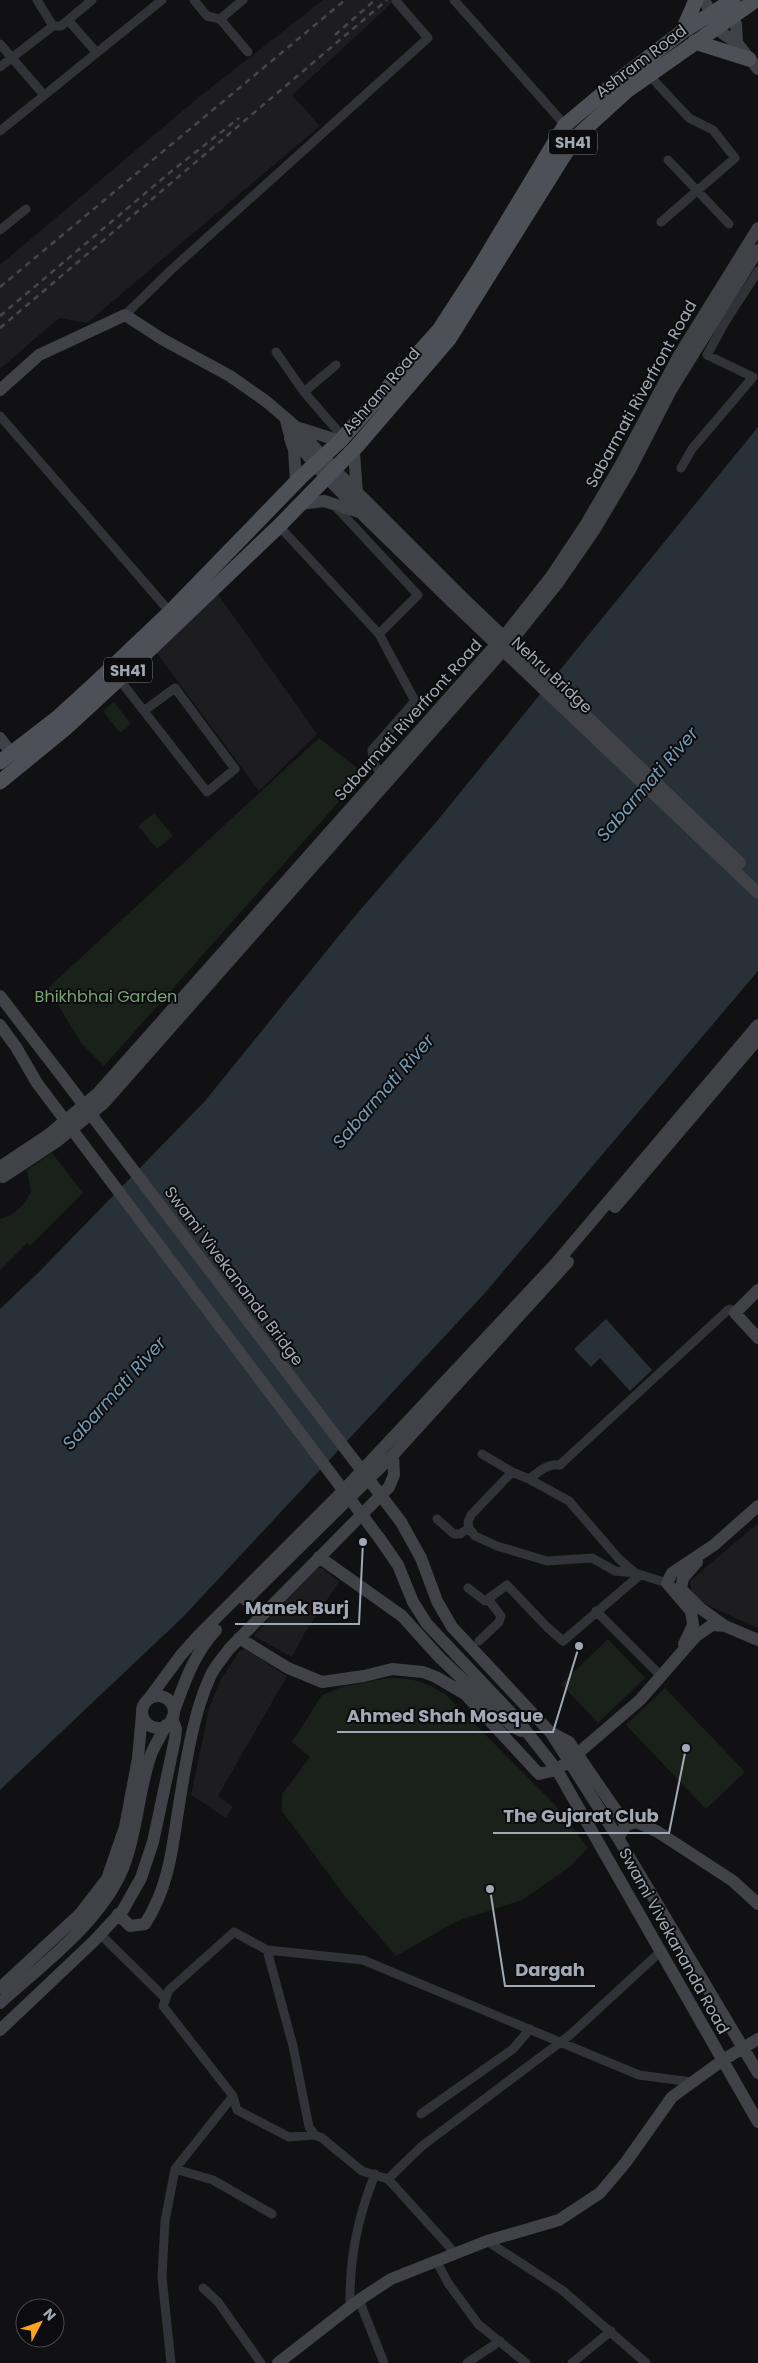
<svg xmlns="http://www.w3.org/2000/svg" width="758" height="2363" font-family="Poppins,sans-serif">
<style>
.built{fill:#1d1d20}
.green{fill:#19211a}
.water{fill:#273137}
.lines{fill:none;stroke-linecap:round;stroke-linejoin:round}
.street{stroke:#323338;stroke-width:9}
.secondary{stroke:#404248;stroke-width:12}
.primary{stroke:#4e5058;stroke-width:15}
.rail{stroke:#45474d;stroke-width:2.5;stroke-dasharray:6 5;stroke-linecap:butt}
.secondary-bridge{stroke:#404248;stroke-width:12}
.labels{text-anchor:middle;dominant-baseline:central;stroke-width:4;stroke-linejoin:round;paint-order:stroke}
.shield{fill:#0c0c0e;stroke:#747a83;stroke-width:1}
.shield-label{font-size:15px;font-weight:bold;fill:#a1a9b5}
.street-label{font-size:16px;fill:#a1a9b5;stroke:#0c0c0e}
.park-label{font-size:16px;fill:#77a276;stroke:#0c0c0e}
.water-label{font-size:18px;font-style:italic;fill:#749bb4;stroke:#0c0c0e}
.leader{fill:none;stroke:#a1a9b5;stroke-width:2}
.callout-dot{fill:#a1a9b5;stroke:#0c0c0e;stroke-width:2}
.callout-label{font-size:18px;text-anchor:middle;font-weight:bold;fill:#a1a9b5;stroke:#0c0c0e;stroke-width:4;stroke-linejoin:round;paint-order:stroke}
</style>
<rect width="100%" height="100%" fill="#111113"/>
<!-- built -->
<path class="built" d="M323 0H395L292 95 320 126 87 323 59 318 0 369V265L199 97Z
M217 593 317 734 259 791 156 652Z
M758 1523V1628L696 1600 692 1594 690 1581Z
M315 1567 322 1568 339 1582 304 1634 292 1657 254 1636Z
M245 1649 287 1676 218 1796 233 1807 226 1818 191 1795 209 1709 220 1681 240 1650Z"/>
<!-- green -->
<path class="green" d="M114 702 131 724 120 733 103 711Z
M319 738 356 767 360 778 104 1066 81 1043 48 988Z
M154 813 173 836 157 849 138 826Z
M52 1153 83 1193 30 1246 27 1243 0 1270V1219C15 1215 25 1205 31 1191L27 1170Z
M608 1639 645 1678 598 1723 561 1684Z
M388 1678C412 1677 426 1682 445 1694L556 1806 588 1848 571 1866 522 1900 457 1921 396 1956 347 1899 282 1811V1794L310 1757 292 1742 322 1695 341 1687Z
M665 1688 745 1772 706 1809 626 1725Z"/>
<!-- water -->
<path class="water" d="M758 427V971L484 1294 183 1617 0 1790V1309L39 1272 205 1101 350 922 437 821Z
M606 1319 652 1370 630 1391 600 1358 591 1367 574 1349Z"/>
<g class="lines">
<!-- street -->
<path class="street" d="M37 0 53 26H61L92 0
M194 0 207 16 220 19 243 0
M454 0 565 125
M220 19 248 52
M68 20 96 52
M0 44 44 95
M0 67 53 26
M649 75 689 118 713 130 735 158 661 222
M0 131 162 0
M668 160 729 224
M0 230 26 209
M125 315 171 270 428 38 396 1 397 0
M276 352 304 392
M336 365 304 392 343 437
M0 416 170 612
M681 468 692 449 753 377 707 355 725 322 758 271
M279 526 379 634 418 595 335 506
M379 634 415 701 372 750 373 763 384 777
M119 679 207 792 235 769 175 688 145 710
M482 1454 512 1472 529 1479 569 1501 619 1559 635 1573 667 1583
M512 1472 471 1515 468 1522 469 1528 475 1536 497 1546 547 1561 592 1558 615 1571 635 1573
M529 1479C539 1472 547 1463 560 1465L563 1462 728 1310 730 1309 735 1313
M437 1519 454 1534H460L469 1528
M468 1588 485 1601 507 1585 547 1627 563 1641 640 1575
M596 1611 662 1677
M479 1641 499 1622 501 1616 488 1599
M100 1934 166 1999
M267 1950 293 2046 309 2127 315 2135
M233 2096 175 2169 213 2180 272 2214
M421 2114 513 2049 530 2029
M388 2179 362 2171 322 2138 315 2135 289 2137 237 2110 233 2096 163 2006 169 1990 234 1932 267 1950 363 1960 639 2075 692 2082
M487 2241 562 2290 646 2363
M455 2253 388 2179 422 2146 570 2035 660 1952
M436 2260 448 2283 478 2324 526 2363
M203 2288 218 2302 261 2363
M359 2300 384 2363
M350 2308C349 2260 357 2219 375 2174
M171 2363 162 2277 165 2221 175 2169
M467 2363 500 2341
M572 2363 611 2331"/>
<!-- secondary -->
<path class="secondary" d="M704 0 722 33 737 43 758 69
M727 9 736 24 737 43
M0 390 39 355 125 315 162 339 230 376 267 402 295 426 341 476 460 595
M286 420 289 432 315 465 367 519 453 603
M299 428 340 441
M290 438 294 450 296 482
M357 446 354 453 357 493
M300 504 324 501 359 512
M0 738 12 754
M0 996 61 1075
M0 1025 16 1047 37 1083
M0 1167 48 1135 98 1093 509 630 550 578 586 524 620 466 678 357 758 228
M3 1177 56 1142 104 1103 508 645 557 584 595 529 630 470 671 390 758 250
M615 1207 758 1039
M758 1290 735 1313 758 1338
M401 1522 421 1558 437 1601 452 1627 551 1733 618 1838 758 2073
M380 1539 398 1565 413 1602 427 1624 515 1717 557 1770 758 2122
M319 1557 402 1616 440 1658 512 1726 521 1731
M697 1562 683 1578 681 1589 700 1608 725 1626
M246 1600 393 1455 568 1262
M239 1638 288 1668 322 1682 364 1676 392 1669 423 1672 436 1677 465 1694 539 1774 557 1770 577 1754 640 1700 696 1636 712 1625 725 1626 758 1640
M684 1644 693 1625 691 1611 667 1583 672 1573 714 1545 758 1506
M142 1712a16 16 0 1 1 32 0a16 16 0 1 1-32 0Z
M150 1697 181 1655 198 1636 336 1498 557 1262 758 1025
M174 1711C185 1681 194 1654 216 1630
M552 1733 569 1742 626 1825
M618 1838 626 1825 637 1822 658 1832 733 1881 758 1904
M118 1914 130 1926 145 1924C168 1888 172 1852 178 1811 185 1769 192 1716 210 1677 214 1667 223 1658 229 1649L389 1487 394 1475 393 1455
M0 1988 80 1914 107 1879 125 1827 138 1758 142 1714
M0 2003C43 1964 105 1919 125 1863 138 1828 139 1785 152 1752 156 1743 162 1734 166 1725
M0 2030 93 1942 123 1910 141 1878 153 1842 175 1739 176 1729 172 1718
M278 2363 359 2300 391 2279 487 2241 559 2220 600 2193 626 2162 672 2097 723 2060 758 2039"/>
<!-- primary -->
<path class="primary" d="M682 32 696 0
M695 42 749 59
M0 762 57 718 91 687 170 612 302 476 340 441 439 330 478 270 565 125 620 79 682 32 733 0
M0 782 66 728 119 679 279 526 357 446 449 339 575 138 628 90 756 0"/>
<!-- rail -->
<path class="rail" d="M335 35 375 0
M0 287 345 0
M0 316 168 174 239 118
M0 328 387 0"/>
<!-- secondary-bridge -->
<path class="secondary-bridge" d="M460 595 740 863
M453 603 758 893
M61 1075 401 1522
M37 1083 380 1539"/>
</g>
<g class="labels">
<!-- shield labels -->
<g class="shield">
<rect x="549" y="129.5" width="48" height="25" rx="4"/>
<rect x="104" y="657.5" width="48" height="25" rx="4"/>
</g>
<g class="shield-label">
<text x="573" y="142">SH41</text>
<text x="128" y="670">SH41</text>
</g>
<!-- street labels -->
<g class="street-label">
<text transform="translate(641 61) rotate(-37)">Ashram Road</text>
<text transform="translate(381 391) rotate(-49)">Ashram Road</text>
<text transform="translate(641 394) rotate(-61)">Sabarmati Riverfront Road</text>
<text transform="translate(552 675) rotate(43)">Nehru Bridge</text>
<text transform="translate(408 720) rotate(-48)">Sabarmati Riverfront Road</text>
<text transform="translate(234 1276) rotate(53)">Swami Vivekananda Bridge</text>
<text transform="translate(674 1941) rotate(61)">Swami Vivekananda Road</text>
</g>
<!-- park labels -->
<g class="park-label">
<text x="106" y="996">Bhikhbhai Garden</text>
</g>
<!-- water labels -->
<g class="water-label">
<text transform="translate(647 784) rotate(-49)">Sabarmati River</text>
<text transform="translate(383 1091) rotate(-49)">Sabarmati River</text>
<text transform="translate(114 1393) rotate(-48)">Sabarmati River</text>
</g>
</g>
<!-- callouts -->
<path class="leader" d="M363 1542L359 1624H235M579 1646L553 1732H337M686 1748L669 1833H493M490 1889L505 1986H595"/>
<g class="callout-dot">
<circle cx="363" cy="1542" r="5"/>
<circle cx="579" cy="1646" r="5"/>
<circle cx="686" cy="1748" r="5"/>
<circle cx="490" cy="1889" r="5"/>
</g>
<g class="callout-label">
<text x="297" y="1614">Manek Burj</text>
<text x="445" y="1722">Ahmed Shah Mosque</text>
<text x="581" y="1822">The Gujarat Club</text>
<text x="550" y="1976">Dargah</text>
</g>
<!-- north arrow -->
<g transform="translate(40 2323) rotate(49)"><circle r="24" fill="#0c0c0e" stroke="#484b51"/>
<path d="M0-4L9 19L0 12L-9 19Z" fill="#ffa21d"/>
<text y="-8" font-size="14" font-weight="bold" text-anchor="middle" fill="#a1a9b5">N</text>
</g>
</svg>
